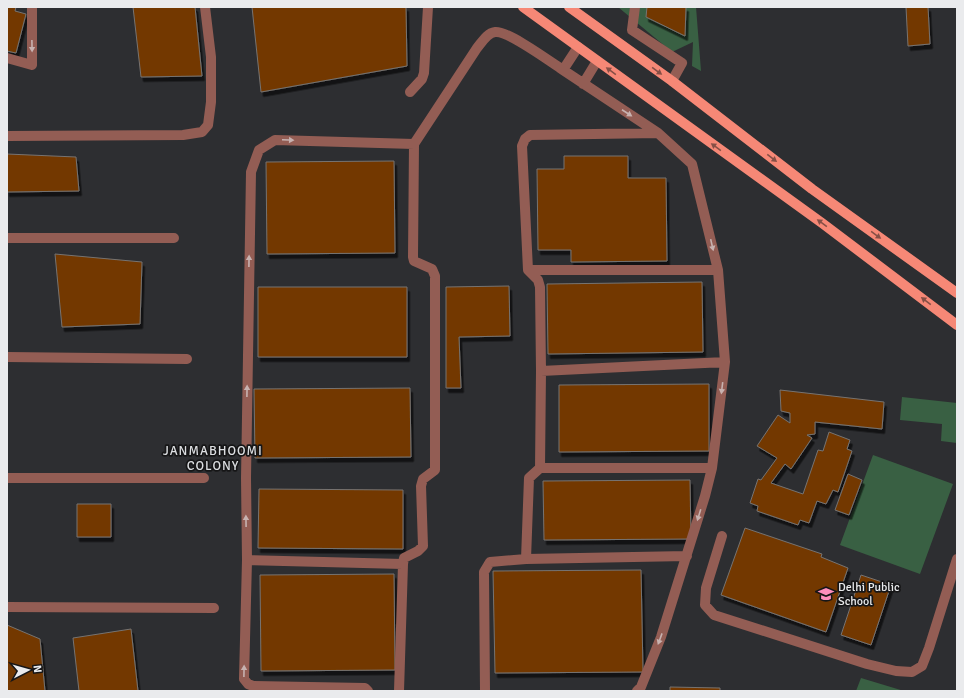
<svg xmlns="http://www.w3.org/2000/svg" width="964" height="698" font-family="Signika,sans-serif">
<style>
.green{fill:#396043}
.building{fill:#733900;stroke:#767371;filter:url(#shadow)}
.lines{fill:none;stroke-linecap:round;stroke-linejoin:round}
.minor{stroke:#935d54;stroke-width:10}
.major{stroke:#f68876;stroke-width:10}
.oneway{fill:#c7b2b0}
.oneway2{fill:#864f46}
.labels{text-anchor:middle;dominant-baseline:central;stroke-width:3.5;stroke-linejoin:round;paint-order:stroke}
.poi-label{font-size:12px;fill:#eaebed;stroke:#161617;text-anchor:start}
.neighbourhood-label{font-size:13px;letter-spacing:1px;fill:#dddfe2;stroke:#161617}
</style>
<defs>
<filter id="shadow"><feDropShadow dx="2.5" dy="4.5" stdDeviation="0" flood-color="#0009"/></filter>
</defs>
<rect width="100%" height="100%" fill="#2d2e31"/>
<!-- green -->
<path class="green" d="M618 7H696L701 71 692 66 693 42 672 52Z
M902 397 957 403V443L941 441 942 424 900 420Z
M873 455 953 484 920 574 840 545Z
M861 678 904 691H856Z"/>
<!-- building -->
<path class="building" d="M7 7H16L15 11 26 14 16 53 7 51Z
M133 7H195L202 76 141 77Z
M252 7H406L407 66 261 92Z
M647 7H686L685 36 646 17Z
M906 7H928L930 44 908 46Z
M7 154 76 157 79 191 7 192Z
M564 156H628V178H666L667 261 571 262V250H538L537 169H564Z
M394 161 395 253 267 254 266 162Z
M55 254 142 262 140 324 62 327Z
M702 282 703 352 548 354 547 284Z
M509 286 510 336 459 337 461 388H446V287Z
M258 287H407V357H258Z
M709 384V451L559 452V385Z
M410 388 411 457 255 458 254 389Z
M780 390 884 402 882 429 815 422V434L807 435 812 438 791 469 785 464 771 483 803 494 818 450 823 451 829 432 850 440 847 449 852 451 838 492 833 490 826 504 817 501 809 523 800 520 798 525 757 511 758 506 750 503 758 479 761 480 777 458 757 446 778 415 790 423V413L781 411Z
M848 474 862 480 849 515 835 510Z
M690 480 691 539 544 540 543 481Z
M259 489 403 490V549L258 548Z
M77 504H111V537H77Z
M745 528 822 554 821 557 848 568 826 632 721 595Z
M641 570 643 672 495 673 493 571Z
M394 574 395 670 261 671 260 575Z
M861 575 891 585 871 645 841 635Z
M7 625 40 639 45 691H7Z
M131 629 138 691H79L73 638Z
M670 687 720 688V691H670Z"/>
<g class="lines">
<!-- minor -->
<path class="minor" d="M635 7 632 30 682 63 672 81
M7 58 32 65V7
M563 70 658 133 692 164 718 270 725 362 712 468 705 496 661 637 641 687 637 691
M583 84 597 61
M410 92 422 79 424 73 428 7
M7 136 183 135 202 132 208 125 211 102V57L205 7
M7 238H174
M528 270H718
M7 357 187 359
M541 371 725 362
M540 468H712
M7 478H204
M722 536 706 588 705 605 714 615 867 664 896 671 912 672 922 666 929 648 957 559
M526 559 687 556
M247 560 403 564
M7 607 214 608
M368 691 365 688 253 686 248 684 244 679 247 560 246 478 251 172 259 150 275 140 414 144 477 48C482 42 487 33 495 32 507 30 551 62 563 70L578 47
M399 691 403 564 404 558 418 551 423 546 421 486 423 479 435 470V276L432 269 414 261 413 257 414 144
M485 691 484 572 490 562 526 559 529 478 540 468 541 371 540 287 538 280 528 270 522 146 525 139 530 135 658 133"/>
<!-- major -->
<path class="major" d="M523 7 822 223 957 325
M569 7 672 81 812 189 957 293"/>
</g>
<!-- one-way arrows -->
<defs><path id="oneway-solid" d="M-6-.8H1V-3.2L6.5 0L1 3.2V.8H-6Z"/></defs>
<g class="oneway">
<use href="#oneway-solid" transform="translate(32 46) rotate(89)"/>
<use href="#oneway-solid" transform="translate(627 113) rotate(33)"/>
<use href="#oneway-solid" transform="translate(288 140) rotate(2)"/>
<use href="#oneway-solid" transform="translate(712 245) rotate(77)"/>
<use href="#oneway-solid" transform="translate(249 261) rotate(-89)"/>
<use href="#oneway-solid" transform="translate(722 388) rotate(97)"/>
<use href="#oneway-solid" transform="translate(247 391) rotate(-89)"/>
<use href="#oneway-solid" transform="translate(699 515) rotate(107)"/>
<use href="#oneway-solid" transform="translate(246 521) rotate(-91)"/>
<use href="#oneway-solid" transform="translate(660 639) rotate(110)"/>
<use href="#oneway-solid" transform="translate(244 671) rotate(-89)"/>
</g>
<g class="oneway2">
<use href="#oneway-solid" transform="translate(611 71) rotate(-144)"/>
<use href="#oneway-solid" transform="translate(657 71) rotate(36)"/>
<use href="#oneway-solid" transform="translate(716 147) rotate(-144)"/>
<use href="#oneway-solid" transform="translate(772 158) rotate(38)"/>
<use href="#oneway-solid" transform="translate(822 223) rotate(-144)"/>
<use href="#oneway-solid" transform="translate(876 235) rotate(36)"/>
<use href="#oneway-solid" transform="translate(926 301) rotate(-143)"/>
</g>
<!-- icons -->
<defs>
<symbol id="school-bare" viewBox="-9 -9 18 18"><path d="M0-5L7-2L0 1L-7-2ZM-4 1L0 2.5L4 1V4Q0 6-4 4Z" fill="#fe8ebc" stroke="#161617" stroke-width="2.5" paint-order="stroke"/></symbol>
</defs>
<g fill-rule="evenodd">
<use href="#school-bare" x="815" y="583" width="22" height="22"/>
</g>
<g class="labels">
<!-- poi labels -->
<g class="poi-label">
<text x="838" y="587">Delhi Public<tspan x="838" dy="14">School</tspan></text>
</g>
<!-- neighbourhood labels -->
<g class="neighbourhood-label">
<text x="213" y="451">JANMABHOOMI<tspan x="213" dy="15">COLONY</tspan></text>
</g>
</g>
<!-- border -->
<rect width="964" height="698" fill="none" stroke="#eaebed" stroke-width="16"/>
<!-- north arrow -->
<g transform="translate(28 670) rotate(84)" stroke="#161617" stroke-width="3" paint-order="stroke">
<path d="M0-3L7 15L0 10L-7 15Z" fill="#eaebed"/>
<text y="-6" font-size="11" font-weight="bold" text-anchor="middle" fill="#eaebed">N</text>
</g>
</svg>
